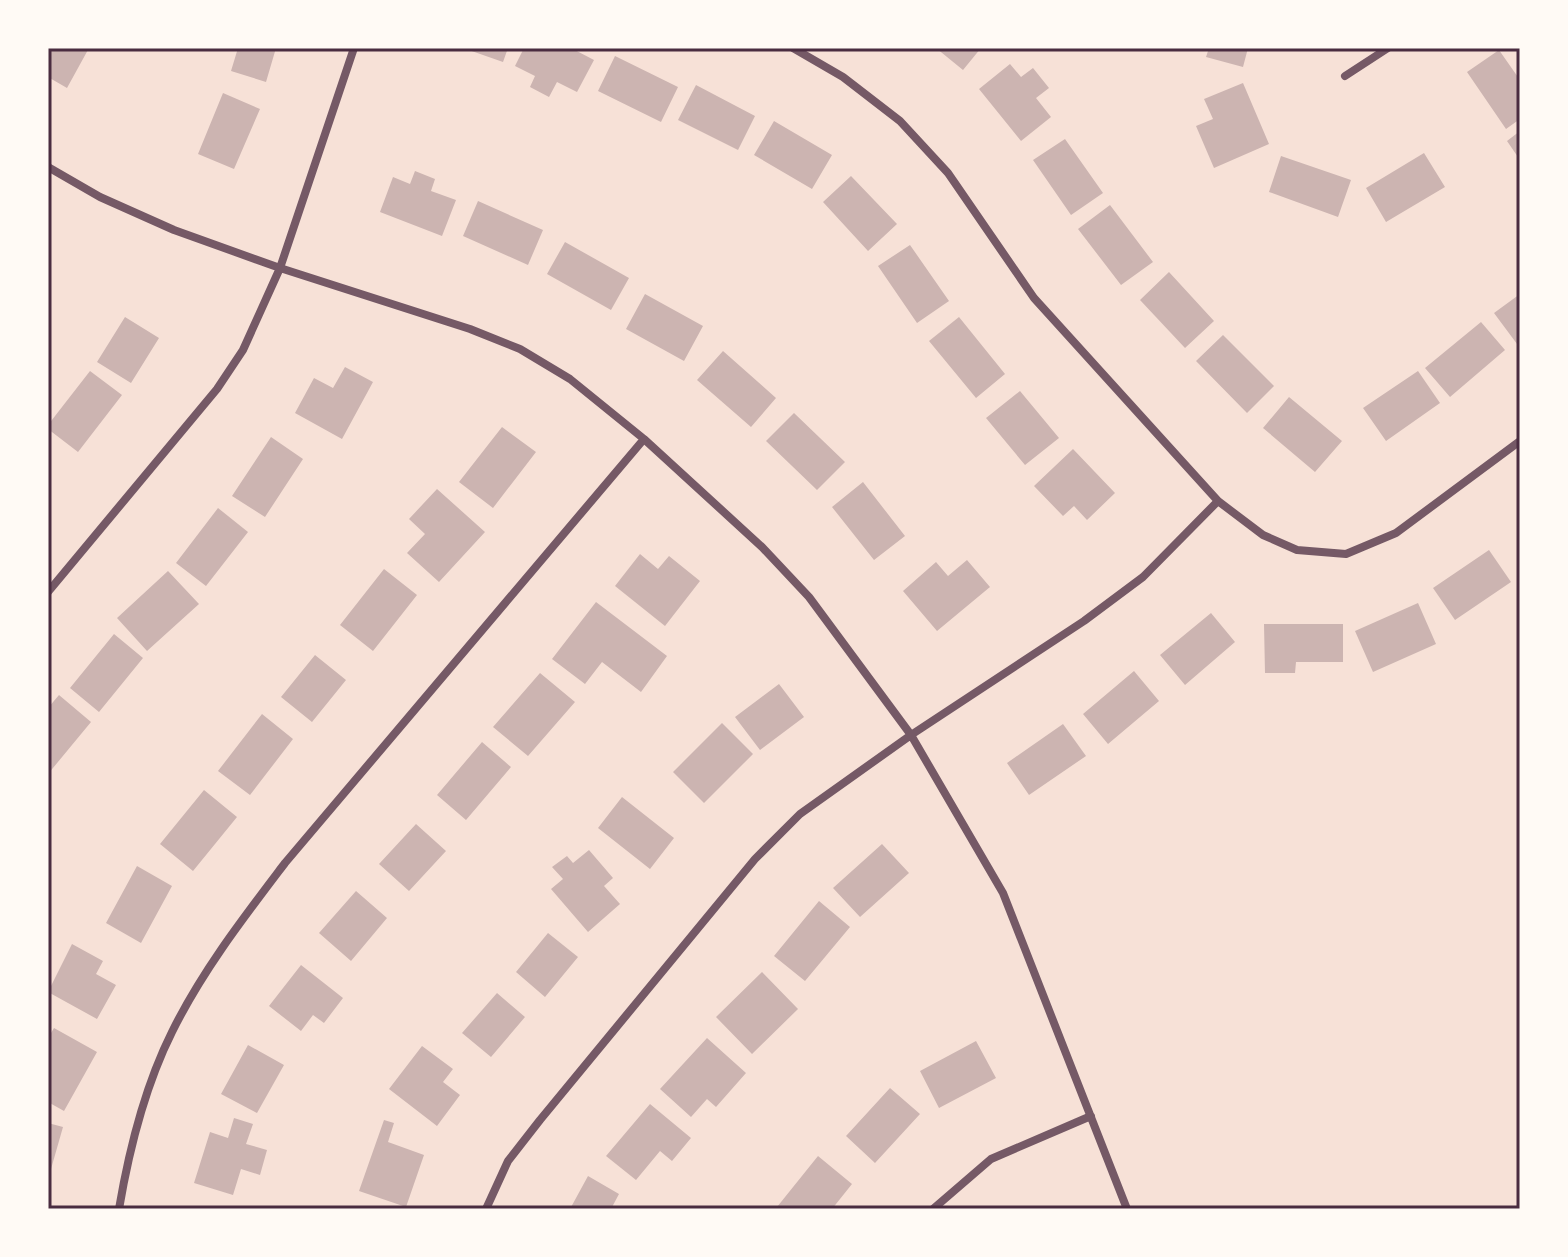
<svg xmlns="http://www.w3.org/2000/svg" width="1568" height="1257" font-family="'Zilla Slab',serif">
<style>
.building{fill:#ccb4b1}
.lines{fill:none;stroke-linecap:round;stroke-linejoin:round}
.minor{stroke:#755966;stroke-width:8}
.neatline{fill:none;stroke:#4a2c40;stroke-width:3}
</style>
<rect width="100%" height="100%" fill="#f7e1d7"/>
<!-- building -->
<path class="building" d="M48 48H89L67 88 48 77Z
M238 48H276L266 82 231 71Z
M463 48H508L503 62Z
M524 48H571L594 60 577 92 557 82 549 97 530 87 535 76 515 66Z
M936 48H981L963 70Z
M1209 48H1248L1243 67 1206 57Z
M1499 50 1520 80V119L1506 129 1467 72Z
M615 56 678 87 661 122 598 91Z
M1010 64 1021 77 1033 68 1049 88 1036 98 1051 117 1021 141 979 89Z
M1243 83 1269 144 1214 168 1196 126 1213 119 1204 99Z
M696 85 755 116 738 150 678 120Z
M223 93 260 109 234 169 198 154Z
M774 121 832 155 812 189 754 155Z
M1520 131V160L1507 141Z
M1065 139 1103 193 1071 215 1033 160Z
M1424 153 1445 187 1386 222 1366 188Z
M1281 156 1351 180 1338 217 1269 192Z
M415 171 435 179 431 191 456 200 442 236 380 212 393 177 410 184Z
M851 176 897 224 868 251 823 202Z
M478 201 543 230 528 265 463 236Z
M1110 205 1153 262 1121 285 1078 229Z
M565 242 629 278 611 310 547 274Z
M910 245 949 301 917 323 878 266Z
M1169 272 1214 321 1185 348 1140 300Z
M645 294 703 326 684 361 626 329Z
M1520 294V348L1494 313Z
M125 317 159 338 131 383 97 362Z
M959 317 1005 374 976 398 929 341Z
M1481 322 1505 350 1450 397 1425 368Z
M1223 335 1274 386 1247 413 1196 361Z
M723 351 776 398 751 427 697 380Z
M345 367 373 382 342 439 295 413 314 378 333 388Z
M90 371 122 395 78 452 48 429V425Z
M1418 371 1440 403 1386 441 1363 408Z
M1020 391 1059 438 1025 465 986 418Z
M1289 397 1342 441 1315 472 1263 428Z
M794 413 845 462 817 490 766 441Z
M502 427 536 452 493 508 459 482Z
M271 437 303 459 265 517 232 496Z
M1073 449 1115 493 1087 520 1074 506 1063 516 1034 486Z
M863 482 905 536 874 560 832 507Z
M437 489 485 532 439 582 407 553 425 534 409 519Z
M218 508 248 532 206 586 176 563Z
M1489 550 1511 582 1455 620 1433 588Z
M640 554 658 569 669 556 700 581 665 626 615 586Z
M967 560 990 587 937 631 903 591 936 562 948 576Z
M384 569 417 595 373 651 340 625Z
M168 571 199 604 147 651 117 618Z
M596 602 667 656 641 692 602 662 585 684 552 659Z
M1418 603 1436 644 1373 672 1355 631Z
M1211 613 1235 642 1185 685 1160 655Z
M1264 624H1343V662H1296L1295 673H1265Z
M114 634 143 658 99 712 70 688Z
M315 655 346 680 312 722 281 697Z
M1134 671 1159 701 1108 744 1083 714Z
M540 673 575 702 528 756 493 727Z
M779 684 804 717 760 750 735 717Z
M59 695 91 722 48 774V708Z
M262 714 293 739 250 795 218 771Z
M722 723 753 754 704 803 673 772Z
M1063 724 1086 756 1029 795 1007 763Z
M482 742 511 767 466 820 437 795Z
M204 790 237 817 193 871 160 844Z
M622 797 674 838 650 869 598 828Z
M416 824 446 851 409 891 379 864Z
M882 844 909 873 860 917 833 888Z
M589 850 613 878 604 886 620 904 588 932 551 889 563 879 552 867 567 856 573 863Z
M137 866 172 886 141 943 106 923Z
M356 891 387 918 351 961 319 933Z
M819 901 850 927 805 981 774 956Z
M548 933 578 957 545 997 516 972Z
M72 944 103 961 96 974 116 985 97 1019 48 992Z
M301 965 343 998 324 1023 313 1015 301 1031 269 1006Z
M762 972 798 1009 752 1054 716 1017Z
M497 993 525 1017 491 1057 462 1033Z
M54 1028 97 1052 64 1111 48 1102V1038Z
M707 1038 746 1073 716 1107 707 1099 691 1117 660 1089Z
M976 1041 996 1078 939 1108 920 1071Z
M248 1045 284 1065 257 1113 221 1094Z
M422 1046 453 1069 443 1082 460 1095 437 1126 389 1089Z
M890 1088 920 1114 875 1163 846 1136Z
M650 1104 691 1138 672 1161 660 1151 636 1180 606 1156Z
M234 1118 253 1124 246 1144 267 1150 260 1175 241 1169 233 1195 194 1183 210 1132 228 1138Z
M384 1120 394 1123 388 1142 424 1155 406 1207 359 1191Z
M48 1123 63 1127 49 1176H48Z
M818 1156 852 1184 832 1209H780L777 1207Z
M588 1176 619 1194 611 1209H570Z"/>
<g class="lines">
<!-- minor -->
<path class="minor" d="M793 48 843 77 900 121 948 173 1034 298 1218 501 1263 535 1297 550 1346 554 1396 533 1520 441
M1345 76 1388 48
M48 167 100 197 174 230 280 268 470 329 520 349 570 379 644 439 762 547 809 597 911 735 1003 893 1127 1209
M48 592 217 389 243 350 280 268 354 48
M119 1209C129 1150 145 1086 172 1032 202 971 244 917 285 863L644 439
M486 1209 508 1161 540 1120 755 859 800 814 911 735 1084 621 1143 577 1218 501
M933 1209 991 1159 1091 1116"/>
</g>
<!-- border -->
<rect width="1568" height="1257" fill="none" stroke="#fffaf5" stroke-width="100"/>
<rect x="50" y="50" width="1468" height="1157" class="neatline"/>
</svg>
